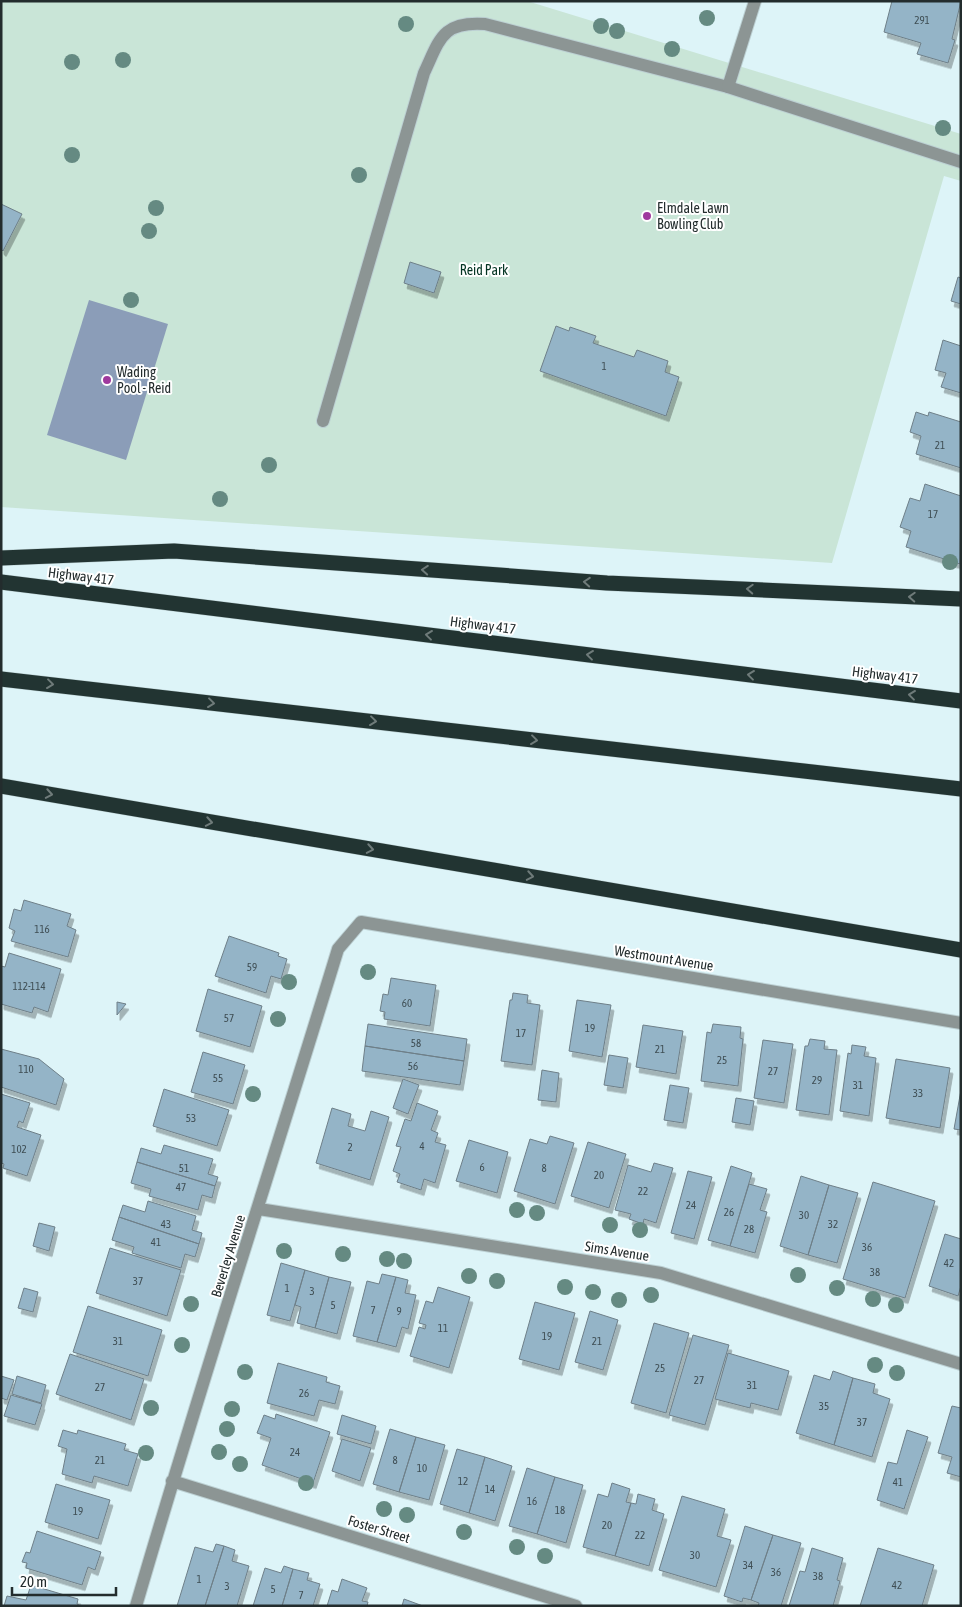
<svg xmlns="http://www.w3.org/2000/svg" width="962" height="1607" font-family="'Asap Condensed',sans-serif">
<style>
.green{fill:#c9e5d7}
.water{fill:#8b9db8}
.building{fill:#94b4c7;stroke:#6e7f88;filter:url(#shadow)}
.lines{fill:none;stroke-linecap:round;stroke-linejoin:round}
.lane-casing{stroke:#bcd0d3;stroke-width:14}
.street-casing{stroke:#bcd0d3;stroke-width:14}
.highway-casing{stroke:#bcd0d3;stroke-width:16}
.lane{stroke:#8c9594;stroke-width:12}
.street{stroke:#8c9594;stroke-width:12}
.highway{stroke:#223432;stroke-width:15}
.tree{fill:#658a82}
.oneway{stroke:#6f7b7a}
.poi-dot{fill:#9f399e;stroke:#fff;stroke-width:2}
.labels{text-anchor:middle;dominant-baseline:central;stroke-width:4;stroke-linejoin:round;paint-order:stroke}
.number-label{font-size:11px;fill:#3f4e54}
.poi-label{font-size:14px;fill:#232c2d;stroke:#fff;text-anchor:start}
.park-label{font-size:14px;fill:#033422;stroke:#fff}
.street-label{font-size:14px;fill:#232c2d;stroke:#fff}
</style>
<defs>
<filter id="shadow"><feDropShadow dx="3" dy="5.5" stdDeviation="0" flood-color="#0004"/></filter>
</defs>
<rect width="100%" height="100%" fill="#ddf4f8"/>
<!-- green -->
<path class="green" d="M1 1H527L961 134V181L944 176 832 563 1 507Z"/>
<!-- water -->
<path class="water" d="M89 300 168 324 126 460 47 435Z"/>
<!-- building -->
<path class="building" d="M892 1H961L952 39 955 40 948 63 917 54 921 43 884 32Z
M1 204 22 214 3 251 1 249Z
M410 262 441 272 434 293 404 283Z
M958 277 961 278V304L951 301Z
M556 326 569 331 570 327 596 336 593 343 634 357 637 350 668 361 665 372 679 377 666 416 540 371Z
M943 340 961 346V393L941 387 946 373 935 370Z
M916 412 928 416 929 412 961 422V468L916 454 921 436 910 432Z
M925 484 961 496 960 564 906 547 911 531 900 527 910 498 920 501Z
M24 900 71 914 67 926 76 930 68 957 11 941 15 931 9 928 14 909 21 911Z
M229 936 279 953 278 956 287 959 281 979 271 976 266 993 215 976Z
M9 953 61 969 48 1012 34 1007 32 1013 1 1004V966L5 967Z
M391 978 436 985 430 1026 384 1019 385 1012 380 1011 383 994 388 995Z
M208 989 262 1006 250 1047 196 1031Z
M513 993 528 995 527 1003 540 1005 532 1065 501 1061 510 1000H512Z
M577 1000 611 1005 602 1057 569 1051Z
M117 1002 126 1004 117 1015Z
M368 1024 467 1039 464 1061 365 1046Z
M713 1024 741 1027 740 1038 743 1039 738 1086 701 1081 707 1032 711 1033Z
M643 1025 683 1031 676 1074 636 1067Z
M810 1039 825 1041 824 1049 837 1050 829 1115 796 1110 805 1046H808Z
M763 1040 793 1044 784 1103 754 1098Z
M852 1045 866 1047 864 1056 876 1058 869 1116 840 1111 848 1053 851 1054Z
M365 1046 464 1061 460 1085 362 1071Z
M1 1049 39 1059 64 1079 56 1105 1 1087Z
M203 1052 245 1065 233 1104 191 1092Z
M609 1055 628 1058 623 1088 604 1085Z
M896 1059 950 1068 940 1128 886 1118Z
M542 1070 559 1073 556 1102 538 1100Z
M403 1079 419 1085 408 1114 393 1108Z
M670 1085 689 1088 683 1123 664 1120Z
M164 1089 229 1110 217 1146 153 1126Z
M961 1090V1130L954 1129Z
M1 1094 30 1103 23 1123 19 1121 17 1127 41 1135 27 1176 3 1168 4 1164 1 1163Z
M736 1098 754 1101 750 1125 732 1122Z
M417 1103 438 1111 431 1130 438 1133 435 1142 446 1145 435 1183 424 1179 421 1190 397 1182 400 1174 393 1171 401 1147 396 1146 405 1119 411 1121Z
M332 1108 351 1114 348 1126 365 1131 371 1111 389 1117 370 1180 316 1163Z
M550 1136 574 1143 555 1204 514 1191 530 1139 547 1144Z
M469 1140 508 1152 497 1193 456 1181Z
M588 1142 626 1154 609 1208 571 1196Z
M164 1145 213 1159 208 1174 218 1177 215 1186 137 1162 141 1148 161 1154Z
M137 1162 215 1186 212 1198 202 1195 198 1210 149 1196 151 1189 131 1183Z
M654 1163 673 1168 656 1223 644 1219 643 1224 629 1219 631 1214 615 1210 628 1165 651 1172Z
M731 1166 752 1173 730 1246 708 1240Z
M688 1171 712 1177 694 1239 671 1233Z
M801 1176 829 1185 808 1255 780 1246Z
M873 1182 935 1201 905 1298 843 1279Z
M749 1184 767 1189 760 1210 767 1212 755 1253 730 1246Z
M829 1185 858 1193 837 1263 808 1255Z
M148 1201 196 1216 192 1230 202 1233 199 1244 119 1217 123 1205 145 1212Z
M119 1217 199 1244 195 1257 185 1254 181 1268 132 1253 134 1247 112 1240Z
M39 1223 55 1227 49 1251 33 1246Z
M945 1234 961 1239V1286L958 1296 929 1286Z
M110 1248 181 1270 167 1316 96 1293Z
M281 1263 305 1270 290 1321 267 1315Z
M305 1270 329 1277 315 1328 297 1323 301 1307 295 1305Z
M382 1274 396 1277 377 1342 353 1336 367 1281 379 1284Z
M329 1277 351 1282 337 1334 315 1328Z
M396 1277 408 1280 405 1293 416 1295 408 1329 402 1327 396 1347 377 1342Z
M438 1287 470 1297 449 1368 410 1356 419 1327 425 1329 426 1325 419 1323 426 1301 433 1303Z
M24 1288 38 1292 33 1312 18 1308Z
M535 1302 575 1313 559 1370 519 1359Z
M88 1306 162 1330 148 1376 73 1352Z
M590 1311 618 1320 603 1370 575 1362Z
M654 1323 689 1333 666 1413 631 1403Z
M693 1335 729 1345 705 1425 669 1415Z
M728 1353 789 1371 778 1410 751 1403 750 1408 715 1399Z
M70 1354 144 1379 131 1420 56 1394Z
M278 1363 327 1377 326 1382 340 1386 335 1404 319 1400 314 1416 267 1403Z
M833 1371 853 1378 834 1445 796 1433 814 1375 830 1380Z
M1 1376 14 1380 7 1400 1 1398Z
M17 1376 46 1385 41 1403 12 1394Z
M853 1378 875 1384 873 1393 890 1399 872 1457 834 1445Z
M11 1395 42 1404 35 1425 4 1416Z
M952 1406 961 1408V1477L947 1473 952 1457 938 1453Z
M276 1414 330 1432 313 1483 262 1465 271 1438 257 1433 264 1415 275 1419Z
M342 1415 376 1426 371 1444 337 1434Z
M390 1429 416 1437 399 1492 373 1484Z
M63 1430 77 1434 78 1430 126 1444 124 1450 138 1454 128 1486 94 1476 92 1483 62 1474 67 1449 58 1446Z
M907 1430 928 1437 904 1509 877 1500 888 1462 897 1464Z
M416 1437 445 1445 429 1500 399 1492Z
M342 1439 371 1448 360 1481 332 1471Z
M457 1449 485 1457 469 1513 440 1504Z
M485 1457 512 1466 495 1521 469 1513Z
M527 1468 555 1477 537 1534 509 1526Z
M555 1477 583 1485 566 1543 537 1534Z
M612 1483 630 1489 626 1502 631 1503 615 1556 583 1547 598 1494 608 1497Z
M56 1484 110 1500 98 1539 45 1522Z
M638 1494 655 1499 652 1510 664 1514 649 1566 615 1556 631 1503 636 1504Z
M682 1496 725 1509 717 1536 731 1540 716 1587 659 1570Z
M745 1526 773 1535 751 1600 743 1598 742 1602 724 1596Z
M37 1531 101 1552 95 1570 88 1567 82 1585 26 1568 27 1563 22 1562 26 1552 30 1553Z
M773 1535 801 1543 781 1606H758L759 1603 751 1600Z
M216 1544 224 1546 205 1606H177L195 1547 213 1552Z
M224 1546 235 1550 232 1561 249 1566 237 1606H205Z
M812 1548 843 1558 837 1580 840 1581 833 1606H789L800 1571 805 1572Z
M878 1548 934 1565 922 1606H860Z
M284 1566 293 1569 282 1606H253L265 1568 281 1573Z
M293 1569 309 1573 307 1580 320 1584 313 1606H282Z
M342 1579 367 1588 362 1601 368 1602 367 1606H327L332 1590 338 1592Z
M31 1585 78 1599 77 1604 81 1606H4L7 1596 26 1600Z
M404 1599 423 1606H402Z"/>
<g class="lines">
<defs>
<path id="lane" d="M323 421 424 73C440 39 442 21 485 24L728 87 961 162"/>
<path id="street" d="M728 87 755 1
M259 1209 661 1273 961 1364
M172 1481 576 1606
M136 1606C200 1386 271 1168 338 949L361 922 961 1023"/>
<path id="highway" d="M1 558 174 551 607 583 961 599
M1 582 961 701
M1 679 961 789
M1 786 961 950"/>
</defs>
<!-- lane casing -->
<use href="#lane" class="lane-casing"/>
<!-- street casing -->
<use href="#street" class="street-casing"/>
<!-- highway casing -->
<use href="#highway" class="highway-casing"/>
<!-- lane -->
<use href="#lane" class="lane"/>
<!-- street -->
<use href="#street" class="street"/>
<!-- highway -->
<use href="#highway" class="highway"/>
</g>
<!-- trees -->
<g class="tree">
<circle cx="707" cy="18" r="8"/>
<circle cx="406" cy="24" r="8"/>
<circle cx="601" cy="26" r="8"/>
<circle cx="617" cy="31" r="8"/>
<circle cx="672" cy="49" r="8"/>
<circle cx="123" cy="60" r="8"/>
<circle cx="72" cy="62" r="8"/>
<circle cx="943" cy="128" r="8"/>
<circle cx="72" cy="155" r="8"/>
<circle cx="359" cy="175" r="8"/>
<circle cx="156" cy="208" r="8"/>
<circle cx="149" cy="231" r="8"/>
<circle cx="131" cy="300" r="8"/>
<circle cx="269" cy="465" r="8"/>
<circle cx="220" cy="499" r="8"/>
<circle cx="950" cy="562" r="8"/>
<circle cx="368" cy="972" r="8"/>
<circle cx="289" cy="982" r="8"/>
<circle cx="278" cy="1019" r="8"/>
<circle cx="253" cy="1094" r="8"/>
<circle cx="517" cy="1210" r="8"/>
<circle cx="537" cy="1213" r="8"/>
<circle cx="610" cy="1225" r="8"/>
<circle cx="640" cy="1230" r="8"/>
<circle cx="284" cy="1251" r="8"/>
<circle cx="343" cy="1254" r="8"/>
<circle cx="387" cy="1259" r="8"/>
<circle cx="404" cy="1261" r="8"/>
<circle cx="798" cy="1275" r="8"/>
<circle cx="469" cy="1276" r="8"/>
<circle cx="497" cy="1281" r="8"/>
<circle cx="565" cy="1287" r="8"/>
<circle cx="837" cy="1288" r="8"/>
<circle cx="593" cy="1292" r="8"/>
<circle cx="651" cy="1295" r="8"/>
<circle cx="873" cy="1299" r="8"/>
<circle cx="619" cy="1300" r="8"/>
<circle cx="191" cy="1304" r="8"/>
<circle cx="896" cy="1305" r="8"/>
<circle cx="182" cy="1345" r="8"/>
<circle cx="875" cy="1365" r="8"/>
<circle cx="245" cy="1372" r="8"/>
<circle cx="897" cy="1373" r="8"/>
<circle cx="151" cy="1408" r="8"/>
<circle cx="232" cy="1409" r="8"/>
<circle cx="227" cy="1429" r="8"/>
<circle cx="219" cy="1452" r="8"/>
<circle cx="146" cy="1453" r="8"/>
<circle cx="240" cy="1464" r="8"/>
<circle cx="306" cy="1483" r="8"/>
<circle cx="384" cy="1509" r="8"/>
<circle cx="407" cy="1515" r="8"/>
<circle cx="464" cy="1532" r="8"/>
<circle cx="517" cy="1547" r="8"/>
<circle cx="545" cy="1556" r="8"/>
</g>
<!-- one-way arrows -->
<defs><path id="oneway-chevron" d="M-2-3.5L2.5 0L-2 3.5" fill="none" stroke-width="1.6" stroke-linecap="round" stroke-linejoin="round" transform="scale(1.25)"/></defs>
<g class="oneway">
<use href="#oneway-chevron" transform="translate(425 570) rotate(-176)"/>
<use href="#oneway-chevron" transform="translate(587 582) rotate(-176)"/>
<use href="#oneway-chevron" transform="translate(750 589) rotate(-177)"/>
<use href="#oneway-chevron" transform="translate(912 597) rotate(-177)"/>
<use href="#oneway-chevron" transform="translate(429 635) rotate(-173)"/>
<use href="#oneway-chevron" transform="translate(590 655) rotate(-173)"/>
<use href="#oneway-chevron" transform="translate(751 675) rotate(-173)"/>
<use href="#oneway-chevron" transform="translate(50 684) rotate(7)"/>
<use href="#oneway-chevron" transform="translate(912 695) rotate(-173)"/>
<use href="#oneway-chevron" transform="translate(211 703) rotate(7)"/>
<use href="#oneway-chevron" transform="translate(373 721) rotate(7)"/>
<use href="#oneway-chevron" transform="translate(534 740) rotate(7)"/>
<use href="#oneway-chevron" transform="translate(49 794) rotate(10)"/>
<use href="#oneway-chevron" transform="translate(209 822) rotate(10)"/>
<use href="#oneway-chevron" transform="translate(370 849) rotate(10)"/>
<use href="#oneway-chevron" transform="translate(530 876) rotate(10)"/>
</g>
<!-- markers -->
<g class="poi-dot">
<circle cx="647" cy="216" r="5"/>
<circle cx="107" cy="380" r="5"/>
</g>
<g class="labels">
<!-- number labels -->
<g class="number-label">
<text x="922" y="20">291</text>
<text x="604" y="366">1</text>
<text x="940" y="445">21</text>
<text x="933" y="514">17</text>
<text x="42" y="929">116</text>
<text x="252" y="967">59</text>
<text x="29" y="986">112-114</text>
<text x="407" y="1003">60</text>
<text x="229" y="1018">57</text>
<text x="590" y="1028">19</text>
<text x="521" y="1033">17</text>
<text x="416" y="1043">58</text>
<text x="660" y="1049">21</text>
<text x="722" y="1060">25</text>
<text x="413" y="1066">56</text>
<text x="26" y="1069">110</text>
<text x="773" y="1071">27</text>
<text x="218" y="1078">55</text>
<text x="817" y="1080">29</text>
<text x="858" y="1085">31</text>
<text x="918" y="1093">33</text>
<text x="191" y="1118">53</text>
<text x="422" y="1146">4</text>
<text x="350" y="1147">2</text>
<text x="19" y="1149">102</text>
<text x="482" y="1167">6</text>
<text x="184" y="1168">51</text>
<text x="544" y="1168">8</text>
<text x="599" y="1175">20</text>
<text x="181" y="1187">47</text>
<text x="643" y="1191">22</text>
<text x="691" y="1205">24</text>
<text x="729" y="1212">26</text>
<text x="804" y="1215">30</text>
<text x="166" y="1224">43</text>
<text x="833" y="1224">32</text>
<text x="749" y="1229">28</text>
<text x="156" y="1242">41</text>
<text x="867" y="1247">36</text>
<text x="949" y="1263">42</text>
<text x="875" y="1272">38</text>
<text x="138" y="1281">37</text>
<text x="287" y="1288">1</text>
<text x="312" y="1291">3</text>
<text x="333" y="1305">5</text>
<text x="373" y="1310">7</text>
<text x="399" y="1311">9</text>
<text x="443" y="1328">11</text>
<text x="547" y="1336">19</text>
<text x="118" y="1341">31</text>
<text x="597" y="1341">21</text>
<text x="660" y="1368">25</text>
<text x="699" y="1380">27</text>
<text x="752" y="1385">31</text>
<text x="100" y="1387">27</text>
<text x="304" y="1393">26</text>
<text x="824" y="1406">35</text>
<text x="862" y="1422">37</text>
<text x="295" y="1452">24</text>
<text x="100" y="1460">21</text>
<text x="395" y="1460">8</text>
<text x="422" y="1468">10</text>
<text x="463" y="1481">12</text>
<text x="898" y="1482">41</text>
<text x="490" y="1489">14</text>
<text x="532" y="1501">16</text>
<text x="560" y="1510">18</text>
<text x="78" y="1511">19</text>
<text x="607" y="1525">20</text>
<text x="640" y="1535">22</text>
<text x="695" y="1555">30</text>
<text x="748" y="1565">34</text>
<text x="776" y="1572">36</text>
<text x="818" y="1576">38</text>
<text x="199" y="1579">1</text>
<text x="897" y="1585">42</text>
<text x="227" y="1586">3</text>
<text x="273" y="1589">5</text>
<text x="301" y="1595">7</text>
</g>
<!-- poi labels -->
<g class="poi-label">
<text x="657" y="208">Elmdale Lawn<tspan x="657" dy="16">Bowling Club</tspan></text>
<text x="117" y="372">Wading<tspan x="117" dy="16">Pool - Reid</tspan></text>
</g>
<!-- park labels -->
<g class="park-label">
<text x="484" y="270">Reid Park</text>
</g>
<!-- street labels -->
<g class="street-label">
<text transform="translate(81 576) rotate(7)">Highway 417</text>
<text transform="translate(483 625) rotate(7)">Highway 417</text>
<text transform="translate(885 675) rotate(7)">Highway 417</text>
<text transform="translate(664 958) rotate(9)">Westmount Avenue</text>
<text transform="translate(617 1251) rotate(9)">Sims Avenue</text>
<text transform="translate(228 1256) rotate(-73)">Beverley Avenue</text>
<text transform="translate(379 1529) rotate(17)">Foster Street</text>
</g>
</g>
<!-- border -->
<rect width="962" height="1607" fill="none" stroke="#232c2d" stroke-width="5"/>
<!-- scale -->
<path d="M12 1587v8h104v-8" fill="none" stroke="#232c2d" stroke-width="2.5"/>
<text x="20" y="1587" font-size="15" fill="#232c2d" stroke="#ffffff" stroke-width="4" paint-order="stroke">20 m</text>
</svg>
